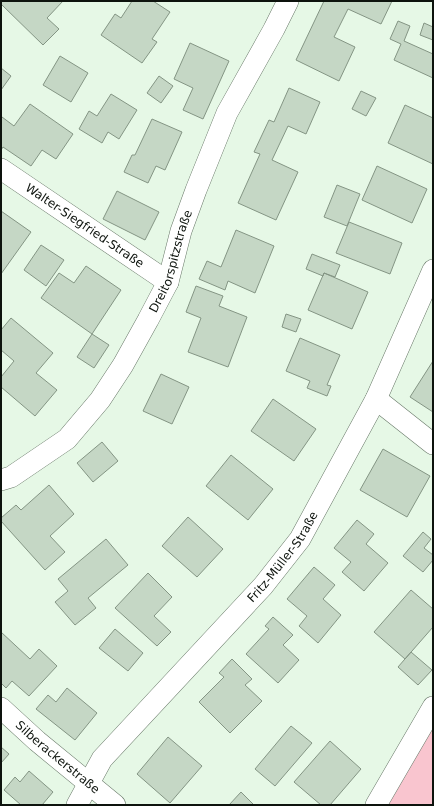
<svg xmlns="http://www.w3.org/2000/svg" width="434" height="806" font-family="'DejaVu Sans',sans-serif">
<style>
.green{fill:#f9c5cf}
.building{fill:#c5d7c5;stroke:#849584}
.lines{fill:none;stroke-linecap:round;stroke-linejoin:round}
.street-casing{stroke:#687868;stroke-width:22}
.street{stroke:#fff;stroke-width:21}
.labels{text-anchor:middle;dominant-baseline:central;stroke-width:4;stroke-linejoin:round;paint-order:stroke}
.street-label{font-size:12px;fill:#0d130d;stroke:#e6f8e6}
</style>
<rect width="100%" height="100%" fill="#e6f8e6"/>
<!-- green -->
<path class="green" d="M433 720V805H385Z"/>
<!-- building -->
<path class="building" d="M1 1H63L47 18 59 29 43 45 1 4Z
M132 1H153L170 12 152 39 157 42 142 63 101 35 115 14 121 18Z
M324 1H392L381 24 348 9 334 37 355 47 339 81 296 60Z
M398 21 410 26 404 41 433 54V78L394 60 401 44 390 39Z
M424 23 433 27V40L420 35Z
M190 43 229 61 203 119 183 110 193 88 174 79Z
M60 56 88 73 71 102 43 85Z
M1 68 11 76 1 90Z
M159 76 173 86 161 103 147 93Z
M289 88 320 102 306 134 288 126 272 160 298 172 276 220 238 203 260 154 254 152 269 120 274 122Z
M361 91 376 98 366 116 352 109Z
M111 94 137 110 119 139 108 132 102 143 79 129 89 111 97 116Z
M30 104 73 134 56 159 42 150 31 166 3 147 1 150V119L2 117 14 126Z
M405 105 433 118V164L388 143Z
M152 119 182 132 165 170 156 166 148 183 124 172 132 155H135Z
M377 166 427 189 412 223 362 200Z
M337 185 360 194 347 226 324 217Z
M117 191 159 212 145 240 103 219Z
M1 211 31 232 1 274Z
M349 222 402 243 390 274 336 253Z
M236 230 274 246 255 293 228 281 225 290 199 279 207 261 221 267Z
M41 245 64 260 46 286 24 270Z
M312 254 340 265 335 277 324 273 323 276 306 269Z
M86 266 121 290 92 334 41 298 59 273 74 283Z
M324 273 368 292 352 329 308 310Z
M196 286 223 296 219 306 247 317 228 367 188 352 201 318 186 312Z
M286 314 301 319 296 332 282 327Z
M11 318 53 353 36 373 57 390 35 416 1 387V377L14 361 1 350V330Z
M92 334 109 345 94 368 77 357Z
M300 338 340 355 327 385 331 386 327 396 307 388 310 381 286 371Z
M433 361V412L410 397Z
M161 374 189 387 172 424 143 411Z
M273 399 316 429 294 461 251 431Z
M102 442 118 461 93 482 77 463Z
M383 449 430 476 407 517 360 490Z
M231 455 273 489 248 520 206 486Z
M49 485 74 514 50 536 65 552 45 570 1 521V518L16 505 21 510Z
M188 517 223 549 197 577 162 546Z
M357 520 374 534 366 544 388 563 364 591 342 572 351 562 334 548Z
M423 532 431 539 424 548 433 555V560L423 572 403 556Z
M106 539 128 565 88 598 96 608 75 625 55 602 68 591 58 579Z
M314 567 335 585 323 599 341 615 318 643 299 626 307 616 287 599Z
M148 573 172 597 154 616 171 632 157 646 115 608Z
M411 590 433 609V627L405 659 374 632Z
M273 617 293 635 283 645 299 660 278 683 246 654 269 629 265 626Z
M115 629 143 653 128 671 99 648Z
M1 632 30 659 39 649 57 666 29 696 12 681 6 688 1 683Z
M411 652 432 670 418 685 398 667Z
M232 659 252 679 245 685 262 701 230 733 199 702 224 677 219 673Z
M67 688 97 713 75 740 36 709 48 695 56 702Z
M291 726 312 743 275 786 255 769Z
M168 737 202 766 170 803 137 774Z
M330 741 361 769 330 805H321L294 782Z
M1 747 9 754 1 763Z
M29 771 53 792 42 805H21L4 790 15 777 20 782Z
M241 792 254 805H229Z"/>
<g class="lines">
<defs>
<g id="street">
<path id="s1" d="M1 169 168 282"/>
<path d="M376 399 433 444"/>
<path id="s2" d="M1 480 11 477 67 439 100 400 123 365 148 320 168 282 181 231 196 190 227 113 274 29 288 1"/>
<path id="s3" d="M1 708 37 741 115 805"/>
<path id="s4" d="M77 805 102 759 263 586 300 539 376 399 433 270"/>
<path d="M376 805 433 707"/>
</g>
</defs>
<!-- street casing -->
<use href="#street" class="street-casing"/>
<!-- street -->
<use href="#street" class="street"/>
</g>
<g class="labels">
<!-- street labels -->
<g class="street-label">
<text stroke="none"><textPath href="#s1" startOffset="101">Walter-Siegfried-Straße</textPath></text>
<text stroke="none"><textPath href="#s2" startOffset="286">Dreitorspitzstraße</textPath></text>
<text stroke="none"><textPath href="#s4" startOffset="324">Fritz-Müller-Straße</textPath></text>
<text stroke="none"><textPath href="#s3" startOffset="75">Silberackerstraße</textPath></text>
</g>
</g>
<!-- border -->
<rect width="434" height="806" fill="none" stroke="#0d130d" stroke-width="4"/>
</svg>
